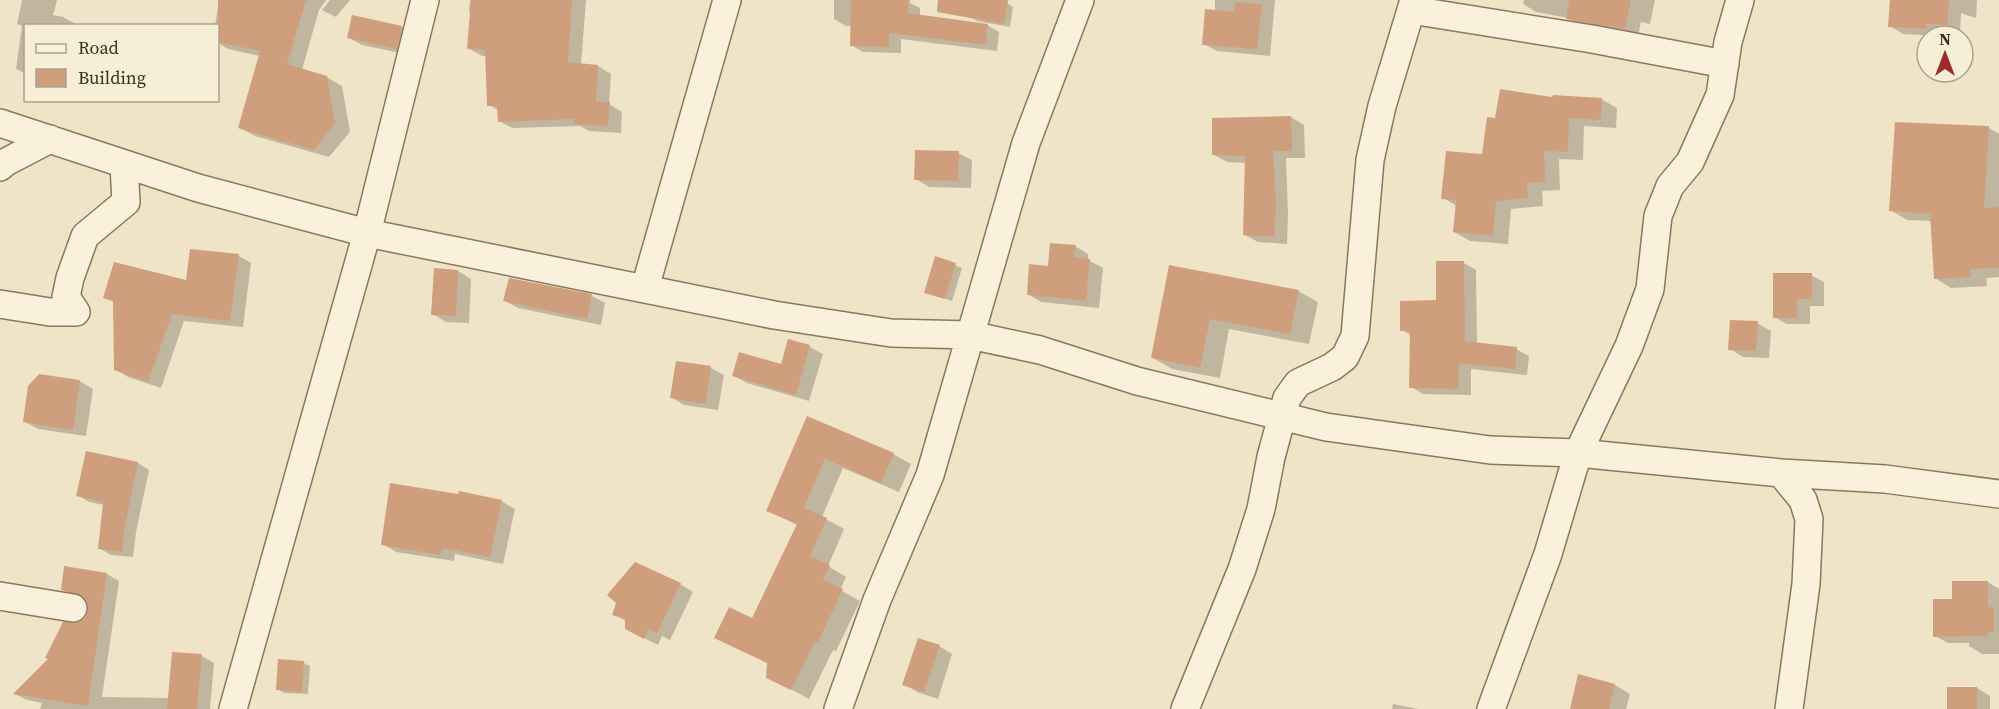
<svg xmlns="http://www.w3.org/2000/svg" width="1999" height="709" font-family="'Source Serif 4',serif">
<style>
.shadow{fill:#0003}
.building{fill:#cf9f7d}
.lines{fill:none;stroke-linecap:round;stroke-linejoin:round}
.street-casing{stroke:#8d765c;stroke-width:30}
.street{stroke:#faf1dc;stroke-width:27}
</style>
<rect width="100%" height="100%" fill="#f0e4c8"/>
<!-- shadow -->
<path class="shadow" d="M22 0H57L53 15 63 17 74 23V26H26V74L16 69 22 26 17 24Z
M219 0H326L319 10 302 70 326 77 342 86 350 132 329 157 255 136 240 128 260 56 228 49 218 43V26H215Z
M330 0H350L336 17 322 10Z
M470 0H586L581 65 598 66 611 74 609 104 622 112 621 133 589 131 580 126 512 128 499 121V111L489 105 487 56H482L468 48 472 13 469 12Z
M834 0H910V3L920 8V16L987 25 999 32 997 51 901 39V53L863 52 851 45 852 26H846L834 19Z
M973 0H991L1007 3 1013 7 1010 27 977 21 971 17Z
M1215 0H1275L1270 56 1217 51 1204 44 1215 11Z
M1524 0H1655L1650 24 1641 22 1638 36 1581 26 1568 18 1536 12 1523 4Z
M1891 0H1977L1976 18 1961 13 1960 32 1940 31V36L1903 34 1890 26Z
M353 17 402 27 415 35 410 55 362 45 349 38Z
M1553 99H1601L1617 108 1616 128 1584 126 1583 160 1559 159 1560 190 1542 191 1543 206 1511 209 1508 244 1470 241 1454 232 1457 206 1443 198 1483 156 1497 120Z
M1291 117 1304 125 1305 158H1286L1288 213 1287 244 1258 242 1245 235 1246 163 1227 162 1214 155Z
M1897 124 1989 128 1999 134V277L1986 278 1987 286 1951 288 1935 278 1932 221 1907 220 1890 210Z
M958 153 972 160 971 188 929 187 916 179Z
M1075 246 1088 254V260L1103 268 1099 308 1041 302 1028 294Z
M239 256 251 263 243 327 184 321 161 388 128 377 115 369V303L104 297 187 282Z
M936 258 962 268 952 301 926 292Z
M1464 263 1476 270 1477 344 1516 349 1529 356 1527 375 1471 369V395L1423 394 1411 387 1412 336 1402 330 1438 302Z
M1170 267 1298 291 1318 302 1309 344 1229 329 1220 378 1172 369 1153 358Z
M458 271 471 279 469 323 446 322 433 314Z
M1811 275 1824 282V306H1810V324H1787L1774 317Z
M510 279 592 296 605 303 601 325 518 308 505 301Z
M1757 323 1771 331 1769 358 1743 357 1730 349Z
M789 341 810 347 823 354 809 401 747 383 734 376 782 366Z
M677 362 711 368 724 375 718 410 684 405 671 397Z
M80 381 93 389 86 436 38 429 25 422Z
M808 418 893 454 911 464 899 492 843 468 822 517 844 529 828 566 846 577 840 590 860 601 836 651 833 650 809 699 768 677 769 664 716 637 753 620 797 525 768 510Z
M87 453 138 463 149 470 136 532 133 557 111 555 99 548 104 505 89 502 78 495Z
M501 501 515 509 503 564 455 554 454 561 396 552 383 544Z
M107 574 119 581 102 697 170 698 202 656 214 663 210 709H40L42 703 27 700 15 694 50 659 80 624 86 619 90 611 88 600 75 596 62 589Z
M1988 582 1999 589V654H1982L1969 646V643H1948L1935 636 1953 601Z
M680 584 693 592 670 640 662 636 658 645 640 636 627 622 614 614Z
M939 646 952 654 938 699 917 692 904 684Z
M304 663 310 666 308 694 284 693 277 689Z
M1615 685 1630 694 1626 709H1572Z
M1977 688 1990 696V709H1949Z
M1393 704 1418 709H1392Z"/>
<!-- building -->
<path class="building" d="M218 0H306L287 64 327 76 335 123 314 150 238 128 260 51 218 42Z
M471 0H572L568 62 598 65 596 102H610L608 126 574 124V119L498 122 497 106H487L485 50 467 49Z
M851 0H908V13L988 24 985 45 889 33V47L850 46Z
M938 0H1008L1004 24 937 12Z
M1569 0H1631L1625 29 1566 19Z
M1890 0H1949L1947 25 1927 24V29L1888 27Z
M1235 2 1262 4 1257 49 1202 45 1205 9 1234 12Z
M352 15 402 26 397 49 347 38Z
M1500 89 1552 97 1553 95 1602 98 1601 120 1569 118 1568 152 1544 151 1545 182 1527 183 1528 198 1496 201 1493 236 1453 232 1456 200 1441 199 1446 151 1482 154 1487 117 1495 118Z
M1291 116 1292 151H1273L1276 204 1274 237 1243 235 1245 156 1212 155V118Z
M1895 122 1989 126 1984 208 1999 207V268L1970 269 1971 277 1934 279 1930 214 1889 211Z
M915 150 959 151 958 181 914 180Z
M1050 243 1076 245 1074 257 1090 259 1086 301 1027 295 1029 264 1048 266Z
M190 249 239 254 230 321 172 314 148 382 114 370 113 301 103 298 114 262 186 280Z
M935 256 956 263 945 299 924 293Z
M1436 261H1464L1465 341 1517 347 1515 369 1459 363 1458 389 1409 388 1410 331H1400V301L1436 300Z
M1169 265 1299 290 1290 334 1210 319 1200 368 1151 358Z
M434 268 458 270 456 316 431 315Z
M1773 273H1812V299H1797V318H1773Z
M509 278 592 294 587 319 503 301Z
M1730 320 1758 321 1756 351 1728 350Z
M788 339 810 345 796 395 732 376 739 352 781 364Z
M676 361 711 366 705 404 670 398Z
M39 374 80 380 73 430 23 422 28 386Z
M807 416 894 453 881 483 825 459 804 508 827 518 810 556 830 565 823 580 843 589 818 642 815 641 791 690 766 678 767 663 714 638 729 607 752 618 797 524 766 511Z
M86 451 138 462 125 525 122 552 98 549 103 502 76 496Z
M390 483 458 494 459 491 502 500 490 557 442 548 440 555 381 545Z
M635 562 681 583 657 633 648 629 644 639 625 629V619L612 615 616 603 607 595Z
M64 566 107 573 88 706 13 694 48 659 45 658 63 622H79L85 618 88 611 87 602 82 596 61 590Z
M1952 581H1988V607H1994V632H1987L1988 636 1933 637V599H1952Z
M918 638 940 645 924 692 902 685Z
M172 652 202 654 197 709H167Z
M278 659 304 661 302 692 276 690Z
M1578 674 1615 684 1609 709H1570Z
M1947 687H1977V709H1947Z"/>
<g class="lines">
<defs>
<path id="street" d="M1411 10 1592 39 1725 64
M0 123 198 188 367 233 774 315 891 333 970 335 1040 350 1137 381 1326 427 1490 450 1578 453 1781 473 1885 479 1999 494
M0 167 6 162 50 139
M645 288 727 0
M0 304 50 312H76L66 297 70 278 85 236 126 202 124 165
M1781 473 1803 500 1809 519 1806 584 1789 709
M0 596 73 608
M233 709 367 233 425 0
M838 709 877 600 930 475 1026 143 1080 0
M1185 709 1242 569 1261 509 1271 457 1287 398 1298 383 1332 367 1345 357 1355 336 1370 160 1382 106 1414 0
M1491 709 1548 554 1578 453 1629 346 1650 289 1658 216 1670 186 1690 162 1720 95 1728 42 1740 0"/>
</defs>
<!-- street casing -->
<use href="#street" class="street-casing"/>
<!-- street -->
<use href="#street" class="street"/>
</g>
<!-- legend -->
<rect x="24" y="24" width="195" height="78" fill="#f7eed8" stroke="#ada18e" stroke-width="1.5"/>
<rect x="36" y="44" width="30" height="9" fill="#faf1dc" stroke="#ada18e" stroke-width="1.5"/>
<text x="78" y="54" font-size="18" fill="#3d2e20">Road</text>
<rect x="36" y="69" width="30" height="18" fill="#cf9f7d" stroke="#ada18e" stroke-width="1.5"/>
<text x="78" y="84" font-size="18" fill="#3d2e20">Building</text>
<!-- north arrow -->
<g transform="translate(1945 54)"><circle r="28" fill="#f7eed8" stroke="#ada18e" stroke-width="1.5"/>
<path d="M0-4.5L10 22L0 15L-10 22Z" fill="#9e2a2b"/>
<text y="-9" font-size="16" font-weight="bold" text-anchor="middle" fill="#3d2e20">N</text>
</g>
</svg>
